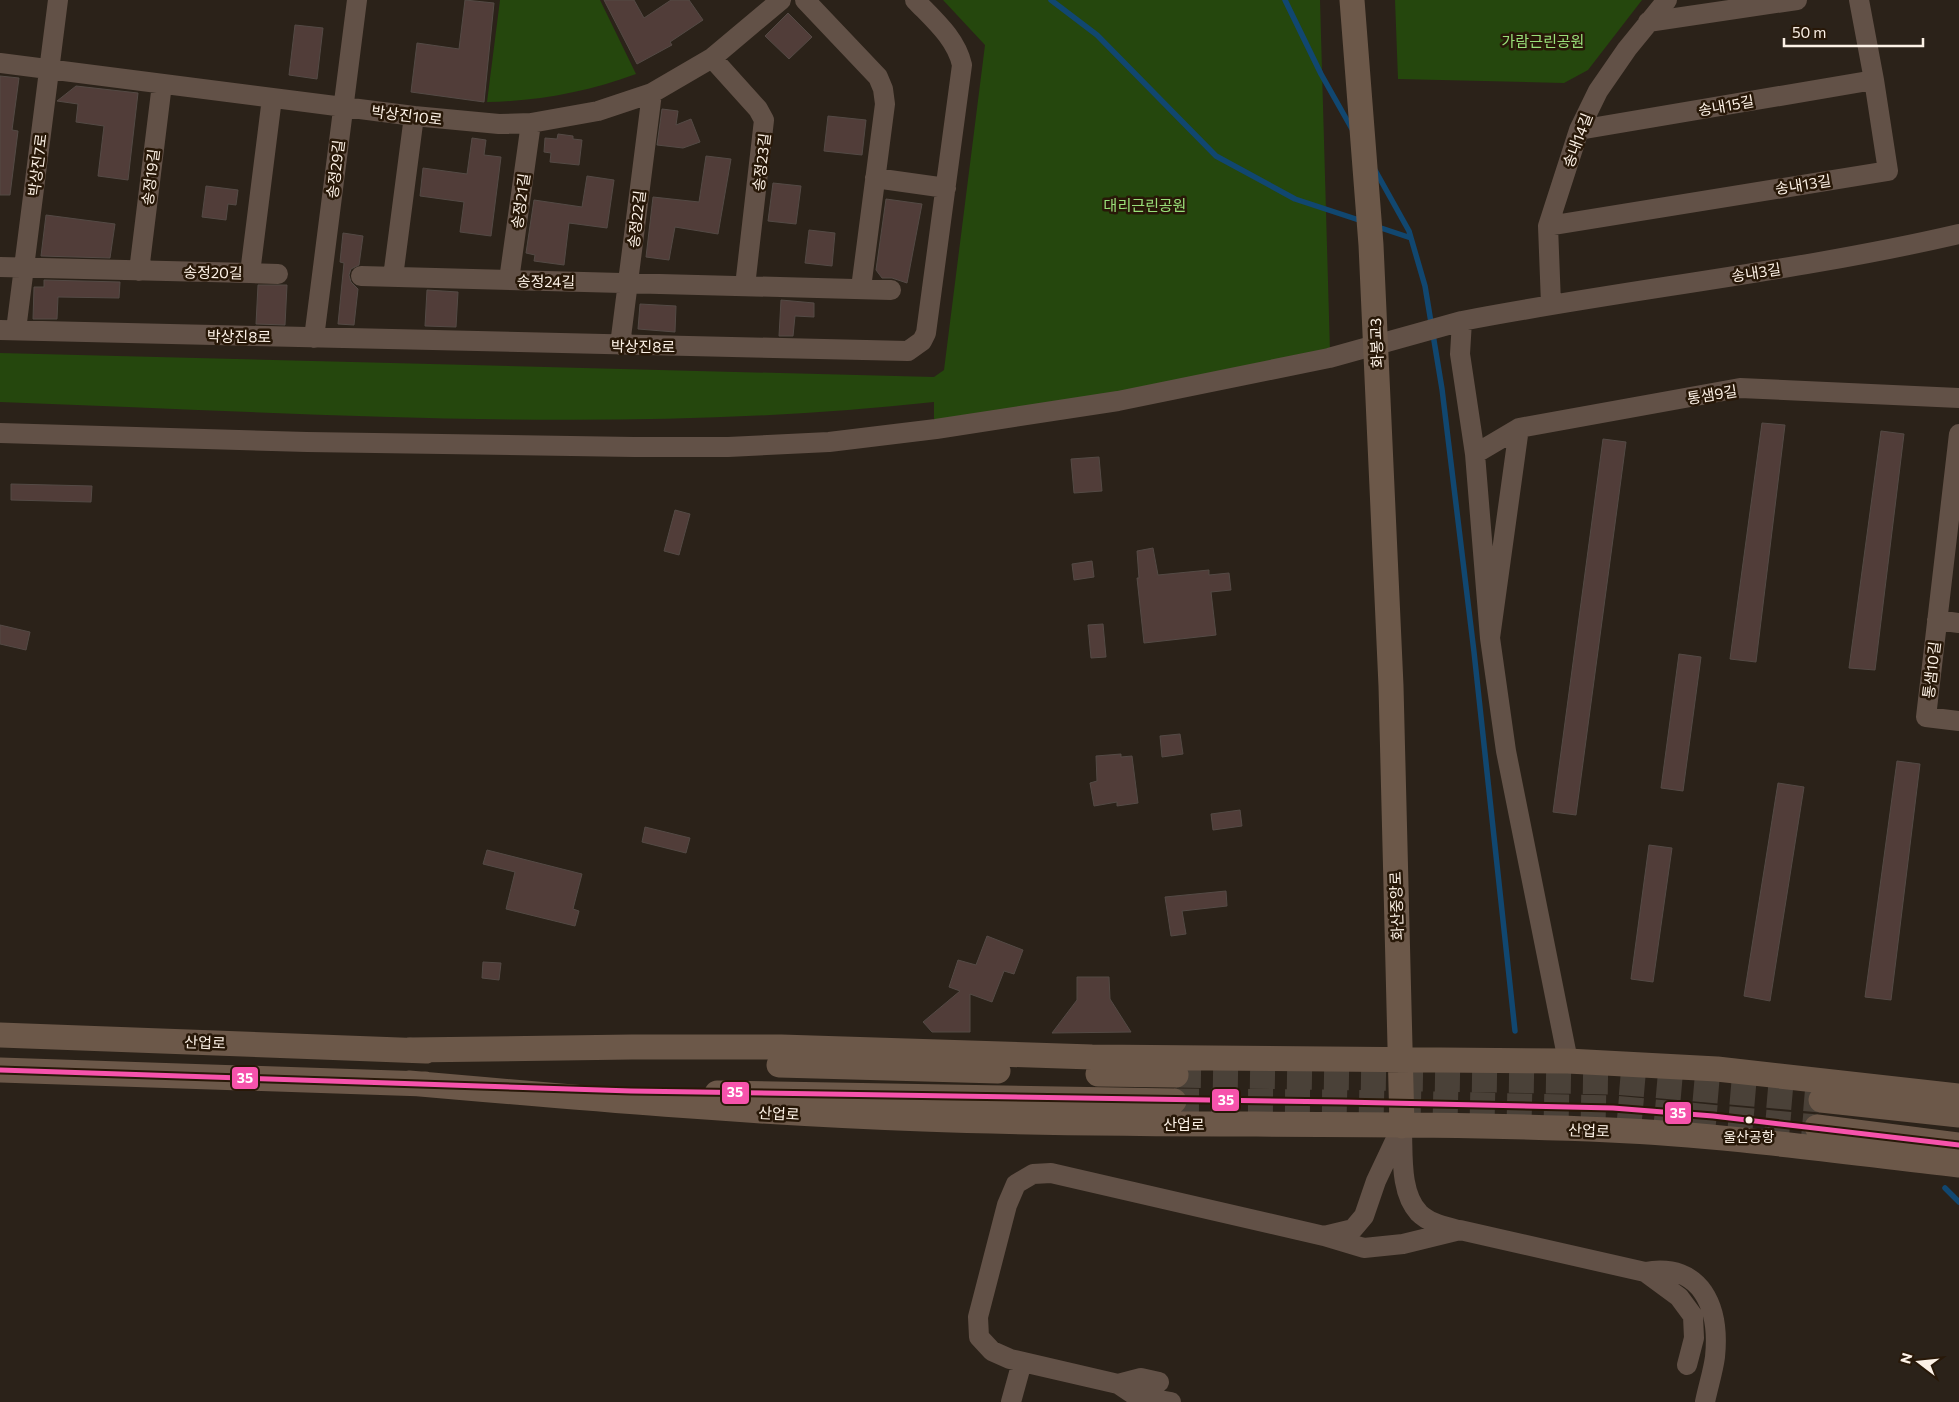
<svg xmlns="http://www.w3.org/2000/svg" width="1959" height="1402" font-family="Commissioner,'Noto Sans KR',sans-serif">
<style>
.green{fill:#25470d}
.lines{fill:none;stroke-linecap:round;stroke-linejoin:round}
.stream{stroke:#114770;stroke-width:5.5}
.building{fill:#513d39;stroke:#544a45}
.major-tunnel{stroke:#4a4138;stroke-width:25;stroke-dasharray:25 12;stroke-linecap:butt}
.minor{stroke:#625147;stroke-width:20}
.major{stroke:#6c5849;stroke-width:25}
.bus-1-casing{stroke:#281808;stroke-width:9}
.bus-1{stroke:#f653ac;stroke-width:5}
.bus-dot{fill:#fcf1e6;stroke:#281808;stroke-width:2}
.labels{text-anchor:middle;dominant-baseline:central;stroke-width:5;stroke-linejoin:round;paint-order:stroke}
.bus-label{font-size:14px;fill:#fcf1e6;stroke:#281808}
.park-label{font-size:15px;fill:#9ae07a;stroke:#281808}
.street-label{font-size:15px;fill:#fcf1e6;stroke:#281808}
.line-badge{stroke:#281808;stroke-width:2}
.badge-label{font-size:14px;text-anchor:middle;font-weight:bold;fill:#fff}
</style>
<rect width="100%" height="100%" fill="#2b2219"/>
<!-- green -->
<path class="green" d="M500 0H600L636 74C587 92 539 101 487 102Z
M943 0H1320L1330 352 934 426V402C625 436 310 413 0 402V353L934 377 944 370 985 45Z
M1395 0H1642L1588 70 1564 83 1398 79Z"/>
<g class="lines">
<!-- stream -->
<path class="stream" d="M1051 0 1097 35 1216 156 1295 199 1362 221
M1285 0 1321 74 1352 129
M1375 170 1409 231 1425 286 1442 389 1474 652 1515 1031
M1375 226 1411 238
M1945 1188 1959 1202"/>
</g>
<!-- building -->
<path class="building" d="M465 0 494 3 484 102 411 92 417 43 459 49Z
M604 0H634L644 18 671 0H689L703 20 670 42 672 45 637 64Z
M788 13 812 37 789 59 765 36Z
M295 25 323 28 317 79 289 75Z
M0 76 19 78 12 130 18 131 10 195H0Z
M76 86 138 93 128 180 98 176 104 126 76 122 78 104 57 101Z
M662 109 678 111 676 125 691 119 700 142 683 148 657 145Z
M828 116 866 120 862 155 824 151Z
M558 134 573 136V139L582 140 579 165 550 162 551 153 544 152 545 138 557 139Z
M472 138 486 140 484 155 501 157 491 236 460 232 464 202 420 196 423 168 467 174Z
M706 156 731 159 718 234 675 227 669 260 646 257 653 197 699 202Z
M587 176 614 180 607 228 569 223 564 265 534 261 535 255 526 253 534 200 582 207Z
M773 183 801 186 796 224 768 221Z
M206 186 238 190 236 205 228 204 226 220 202 217Z
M886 199 922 204 907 283 892 278H882L876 270Z
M46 215 115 224 110 258 41 256Z
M809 230 835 233 832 266 805 263Z
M343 233 363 236 359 265 351 269 349 275 351 282 358 289 354 325 338 324 344 263 340 262Z
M44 280 120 282 119 298 58 297 57 319H33L34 287H44Z
M258 285H287L285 325 256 324Z
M427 290 458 292 456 327 425 326Z
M781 300 814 303V317L795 316 793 336H779Z
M640 304 676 306 675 332 638 329Z
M1762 423 1785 425 1756 662 1730 659Z
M1881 431 1904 434 1875 670 1849 668Z
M1603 439 1626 442 1576 815 1553 812Z
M1099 457 1102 491 1074 493 1071 459Z
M11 484 92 486 91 502 11 500Z
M675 510 690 514 679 555 664 551Z
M1153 548 1158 575 1209 570V575L1229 573 1231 590 1211 592 1216 635 1144 643 1137 578H1139L1137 551Z
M1092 561 1094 577 1074 580 1072 564Z
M1103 624 1106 657 1091 658 1088 625Z
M0 625 30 632 26 650 0 644Z
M1679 654 1701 657 1683 791 1661 788Z
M1180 734 1183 754 1162 757 1160 736Z
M1121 754V757L1132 756 1138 803 1117 806V802L1094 806 1090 783 1097 781 1096 756Z
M1897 761 1920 764 1891 1000 1865 997Z
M1778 783 1804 787 1770 1001 1744 996Z
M1240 810 1242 826 1213 830 1211 814Z
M645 827 690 838 686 853 642 842Z
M1649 845 1672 848 1653 982 1631 979Z
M487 850 582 874 573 909 579 911 575 926 506 909 515 872 483 864Z
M1226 891 1227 906 1182 911 1186 934 1171 936 1165 897Z
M987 936 1023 950 1014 974 1004 971 992 1002 970 994V1032H932L923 1022 960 991 949 987 958 960 976 965Z
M483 962 501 963 499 980 482 978Z
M1077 977H1109L1110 999 1131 1032 1052 1033 1077 1000Z"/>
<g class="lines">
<!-- major-tunnel -->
<path class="major-tunnel" d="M1176 1075 1615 1082 1821 1100
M1174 1101 1342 1102 1613 1108 1817 1127"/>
<!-- minor -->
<path class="minor" d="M805 0 878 77 883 89 885 104 861 288
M1648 22 1797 0
M712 58 758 109 764 120 745 286
M0 63 414 116 499 124 531 123 598 111 652 93 712 58 781 0
M1579 130 1874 80
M875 178 946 188
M1548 226 1888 171 1874 80 1859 0
M0 267 250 273 272 98
M139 271 162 84
M250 273 278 274
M361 276 891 290
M393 277 414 116
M509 280 531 123
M1551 304 1548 226 1579 130 1598 91 1627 49 1667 0
M0 330 908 351 922 341 926 333 962 65C956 38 933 19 915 0
M16 330 58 0
M314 338 357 0
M620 345 652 93
M1519 428 1490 638 1506 751 1568 1061
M0 433 307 442 634 447H728L829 442 936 429 1118 401 1329 358 1462 321
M1959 434 1926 717 1959 721
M1475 454 1519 428 1740 388 1959 398
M1937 620 1959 623
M1490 638 1475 454 1460 354 1462 321C1627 289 1795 272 1959 234
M1402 1131C1403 1156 1400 1193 1419 1213 1429 1223 1444 1226 1458 1230
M1324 1236 1364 1248 1403 1244 1460 1230 1645 1272 1679 1297 1693 1316 1694 1338 1687 1365
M1645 1272C1702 1262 1720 1308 1715 1357 1713 1372 1708 1387 1705 1402
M1118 1384 1141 1378 1159 1382
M1011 1402 1022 1362
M1171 1402 1136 1396 1118 1384 1010 1359 992 1351 979 1337 978 1317 1007 1205 1016 1184 1033 1174 1051 1173 1324 1236 1353 1229 1364 1216 1376 1181 1402 1126"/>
<!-- major -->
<path class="major" d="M1352 0 1371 245 1391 686 1402 1126
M0 1035 426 1051
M410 1050 632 1047H781L1092 1057 1568 1061 1717 1069 1959 1096
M779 1065 998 1071
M0 1070 425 1084
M1098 1074 1176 1075
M409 1083C580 1098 751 1113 923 1119 1151 1128 1381 1120 1610 1130 1726 1135 1843 1152 1959 1165
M717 1093 1174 1101
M1821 1100 1959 1115
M1817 1127 1959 1145"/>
<defs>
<path id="bus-1" d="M0 1070 631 1091 1342 1102 1613 1108 1713 1116 1959 1145"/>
</defs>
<!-- bus-1 casing -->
<use href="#bus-1" class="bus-1-casing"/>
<!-- bus-1 -->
<use href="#bus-1" class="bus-1"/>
</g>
<!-- markers -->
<circle class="bus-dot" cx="1749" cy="1120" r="4.5"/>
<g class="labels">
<!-- bus labels -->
<g class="bus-label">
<text x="1749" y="1136">울산공항</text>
</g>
<!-- park labels -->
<g class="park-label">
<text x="1543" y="41">가람근린공원</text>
<text x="1145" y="205">대리근린공원</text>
</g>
<!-- street labels -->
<g class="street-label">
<text transform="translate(1726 105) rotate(-10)">송내15길</text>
<text transform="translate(407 115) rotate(7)">박상진10로</text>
<text transform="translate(1577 140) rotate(-69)">송내14길</text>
<text transform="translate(761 162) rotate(-83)">송정23길</text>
<text transform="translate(37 165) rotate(-83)">박상진7로</text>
<text transform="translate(335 169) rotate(-83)">송정29길</text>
<text transform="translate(150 177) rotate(-83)">송정19길</text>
<text transform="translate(1803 184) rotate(-9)">송내13길</text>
<text transform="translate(520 201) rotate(-82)">송정21길</text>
<text transform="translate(636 219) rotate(-83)">송정22길</text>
<text transform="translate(213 272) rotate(1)">송정20길</text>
<text transform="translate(1756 272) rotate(-9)">송내3길</text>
<text transform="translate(546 281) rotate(1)">송정24길</text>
<text transform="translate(239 336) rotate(1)">박상진8로</text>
<text transform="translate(1376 343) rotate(-93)">화봉교3</text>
<text transform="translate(643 346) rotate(1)">박상진8로</text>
<text transform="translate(1712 394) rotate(-9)">통샘9길</text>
<text transform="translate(1931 670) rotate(-83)">통샘10길</text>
<text transform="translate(1396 906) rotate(-92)">화산중앙로</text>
<text transform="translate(205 1042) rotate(2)">산업로</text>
<text transform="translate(779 1113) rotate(3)">산업로</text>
<text x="1184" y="1124">산업로</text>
<text transform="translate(1589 1130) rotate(2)">산업로</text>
</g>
</g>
<g class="line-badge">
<rect x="231" y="1066" width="28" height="24" rx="5" fill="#f653ac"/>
<rect x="721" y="1081" width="29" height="24" rx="5" fill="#f653ac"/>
<rect x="1211" y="1088" width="29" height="24" rx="5" fill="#f653ac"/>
<rect x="1664" y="1101" width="28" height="24" rx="5" fill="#f653ac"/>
</g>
<g class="badge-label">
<text x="245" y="1083">35</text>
<text x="735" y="1097">35</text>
<text x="1226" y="1105">35</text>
<text x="1678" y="1118">35</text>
</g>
<!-- north arrow -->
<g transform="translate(1919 1362) rotate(286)" stroke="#281808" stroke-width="4" paint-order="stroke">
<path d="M0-4L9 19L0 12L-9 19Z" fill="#fcf1e6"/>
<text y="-8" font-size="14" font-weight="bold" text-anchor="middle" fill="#fcf1e6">N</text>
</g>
<!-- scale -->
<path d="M1784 38v8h139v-8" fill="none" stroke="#fcf1e6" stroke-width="2.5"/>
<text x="1792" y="38" font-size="15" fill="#fcf1e6" stroke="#281808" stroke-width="4" paint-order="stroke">50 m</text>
</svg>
